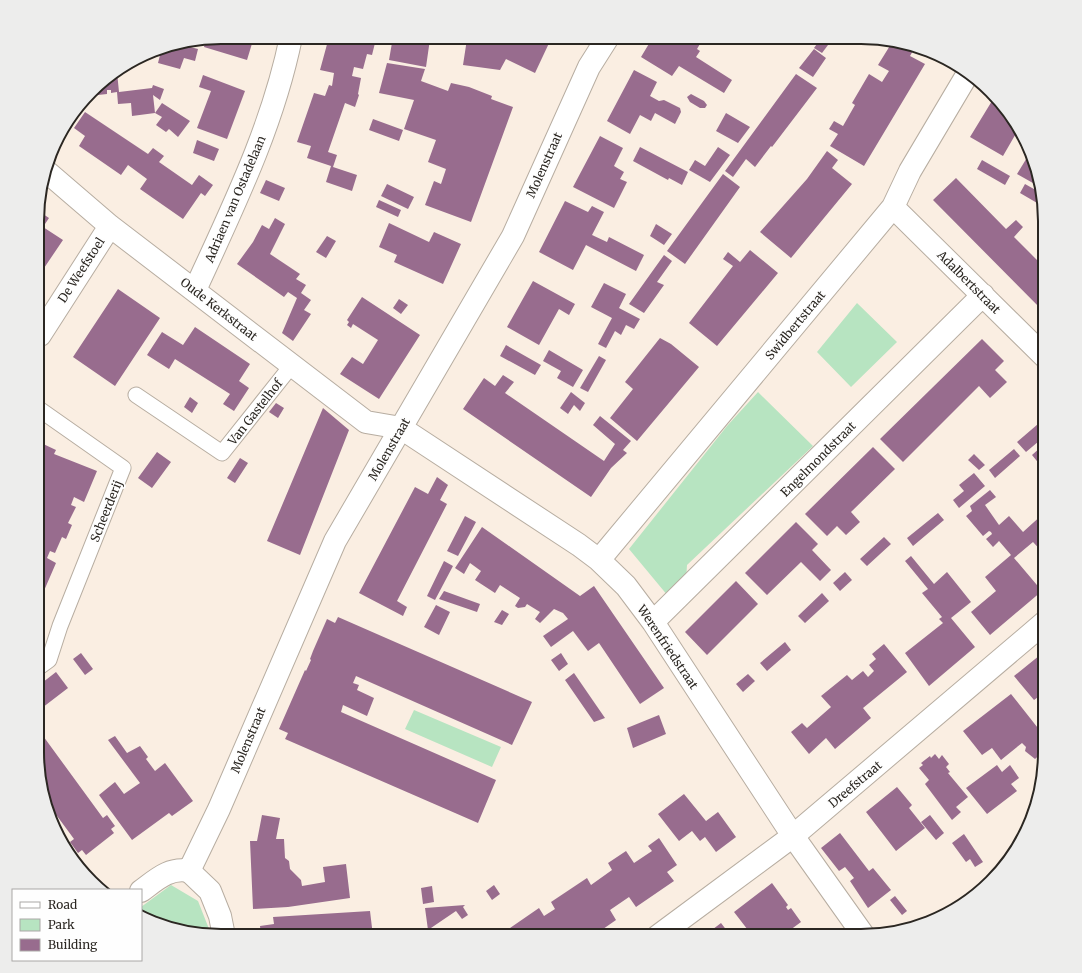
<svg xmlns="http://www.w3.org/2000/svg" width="1082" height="973" font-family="Merriweather,serif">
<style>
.green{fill:#b7e4c1}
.building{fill:#986c8e}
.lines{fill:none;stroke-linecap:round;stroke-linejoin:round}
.service-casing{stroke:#b7ada1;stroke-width:17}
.minor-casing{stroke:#b7ada1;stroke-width:24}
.tertiary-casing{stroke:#b7ada1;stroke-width:24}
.service{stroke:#fff;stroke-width:15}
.minor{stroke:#fff;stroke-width:22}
.tertiary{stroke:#fff;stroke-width:22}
.labels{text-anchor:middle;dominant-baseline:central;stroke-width:3.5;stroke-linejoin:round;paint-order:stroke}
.street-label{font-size:12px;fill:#2b2722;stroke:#fefefe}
.rim{fill:none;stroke:#2b2722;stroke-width:2}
</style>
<rect width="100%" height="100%" fill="#faeee2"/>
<!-- green -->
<path class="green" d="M857 303 897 342 851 387 817 352Z
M758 392 813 446 687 565 686 581 668 596 629 549 727 426Z
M414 710 501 747 492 767 405 729Z
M171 885 198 901 211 934 141 917V907Z"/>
<!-- building -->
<path class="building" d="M221 37H254L247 60 204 47 206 39Z
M329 37 376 39 372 55 367 54 363 69 354 67 352 76 361 78 358 94 359 95 355 107 345 103 328 152 337 155 333 167 357 175 352 191 326 182 331 166 307 158 311 146 297 142 314 93 325 96 329 85 332 86 334 73 320 70Z
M393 37 430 39 426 67 389 60Z
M481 37H542L550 41 535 73 506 59 500 70 463 65 467 39 481 41Z
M653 37H704L697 49 700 51 696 57 732 80 724 93 679 66 672 76 641 57Z
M822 37H834L822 53 814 48Z
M886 41 914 49 910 56 925 64 864 166 830 146 838 134 829 129 834 121 843 126 855 105 852 103 869 74 882 82 889 71 878 65 891 44Z
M178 44 198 49 195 61 184 58 180 69 158 63 161 51 158 49Z
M814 49 826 58 813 77 799 68Z
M387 63 425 69 421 81 448 91 451 83 469 87 492 96 491 99 513 107 471 222 425 205 434 181 441 184 446 169 428 162 436 140 404 129 414 100 379 93Z
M634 70 657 82 650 96 659 101 664 100 680 108 681 112 675 124 655 113 651 121 640 115 630 134 607 121Z
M117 72 119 92 152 88 153 85 164 89 160 100 153 95 155 113 162 103 190 121 178 137 169 129 166 132 156 125 162 117 155 113 132 116 131 103 118 104 117 92 111 93V90H107V94L89 96 100 83Z
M796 74 817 88 772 147 771 146 755 167 746 159 733 177 725 171Z
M203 75 245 91 227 139 197 128 211 91 199 87Z
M691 94 704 101 707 105 705 108H700L690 102 687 97Z
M995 96 999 100 1018 130 1003 156 970 137Z
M85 112 148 154 153 148 164 156 159 162 192 185 199 175 213 185 205 196 201 193 183 219 140 189 147 179 128 165 121 175 79 146 85 136 74 128Z
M726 113 750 127 738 143 716 131Z
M373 119 403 130 399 141 369 130Z
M600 136 623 148 614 166 624 172 620 179 627 182 614 208 573 187Z
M197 140 219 149 214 161 193 153Z
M640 147 688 172 682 185 669 178 668 180 633 161Z
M718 147 730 155 710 182 689 170 695 160 705 166Z
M827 151 838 160 832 168 852 184 791 258 760 232 807 179Z
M1028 156 1033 159 1040 187 1017 174Z
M982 160 1010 176 1005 185 977 169Z
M723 174 740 187 685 264 667 251Z
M956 178 1006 229 1016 220 1023 227 1014 237 1045 268V313L933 200Z
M266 180 285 188 279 201 260 193Z
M387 184 414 197 408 209 381 196Z
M1025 184 1041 193 1044 207 1020 193Z
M379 200 401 210 398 217 376 207Z
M565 201 588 212 592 206 604 212 592 235 607 242 609 237 644 255 636 271 586 245 573 270 539 252Z
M40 212 49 218 43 227 63 240 40 274Z
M275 218 285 224 270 254 300 274 296 279 306 285 301 293 311 300 304 310 311 314 293 341 282 333 297 298 288 292 284 297 237 264 253 242 262 225 269 229Z
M389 223 429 242 434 232 461 244 443 284 394 262 397 255 379 247Z
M656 224 672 234 664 245 650 236Z
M327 236 336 241 326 258 316 252Z
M750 250 778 273 717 346 689 323 733 266 723 259 728 252 740 262Z
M664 255 672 261 657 282 664 285 644 313 629 304Z
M533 281 575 304 569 315 559 309 539 345 507 327Z
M604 283 626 294 619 308 640 319 634 329 626 325 621 335 615 331 606 348 598 344 612 318 591 307Z
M118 289 160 318 115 386 73 357Z
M362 297 420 335 379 399 340 374 352 357 363 364 378 340 353 324 351 328 347 325 349 322 347 320Z
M399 299 408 305 401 314 393 308Z
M195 327 250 364 239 381 249 388 234 411 223 404 230 394 175 359 169 369 147 355 162 332 183 345Z
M660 338 671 344 699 367 637 441 610 418 633 389 625 382Z
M982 339 1004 361 995 370 1007 382 990 398 979 386 903 462 880 439Z
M506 345 541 365 535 375 500 356Z
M549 350 583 370 573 387 557 378 561 371 543 361Z
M599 356 606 360 588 392 580 388Z
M503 375 514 382 505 393 604 461 615 444 593 425 600 416 631 441 623 450 627 453 611 468 591 497 463 409 484 378 495 386Z
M571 392 585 403 580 411 574 405 568 414 560 408Z
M190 397 198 403 192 413 184 407Z
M276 403 284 408 278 418 269 412Z
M323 408 349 430 300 555 267 541Z
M1045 418V436L1026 452 1017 442Z
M39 442 56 450 54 454 97 471 84 502 74 497 71 505 76 507 68 523 72 525 66 539 62 537 55 553 50 551 47 558 56 563 43 593 38 591Z
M873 447 895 469 851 512 860 522 846 535 837 526 827 536 805 514Z
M1041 447 1045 452V471L1032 455Z
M1014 449 1020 456 995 478 989 470Z
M157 452 171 462 152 488 138 478Z
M974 454 985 465 979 470 968 460Z
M240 458 248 463 235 483 227 478Z
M974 473 985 486 959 508 953 500 964 491 959 485Z
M437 477 448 485 440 500 447 504 397 601 407 607 403 616 359 593 415 487 428 494Z
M990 490 996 497 985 505 999 525 1009 516 1023 532 1044 513 1041 510 1045 507V555L1033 542 1014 558 1042 591 990 635 971 612 996 591 985 577 1011 555 999 541 993 547 986 539 992 534 991 532 989 531 983 536 966 516 972 511 970 506Z
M938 513 944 520 913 546 907 538Z
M465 516 476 522 458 556 447 551Z
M796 522 818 544 812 550 831 570 820 581 801 562 767 595 745 573Z
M482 527 580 596 594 586 664 688 640 704 599 643 588 651 573 631 551 647 543 636 568 619 563 613 554 609 540 623 535 619 540 612 527 604 525 607 518 608 515 606 520 598 500 585 495 593 475 580 481 571 470 563 464 574 455 568Z
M884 537 891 544 867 566 860 559Z
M911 556 934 584 947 572 971 602 951 618 975 647 929 686 905 653 943 623 939 619 942 617 922 593 928 589 905 561Z
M444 561 453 566 435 600 427 596Z
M845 572 852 580 840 591 833 583Z
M736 581 758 604 707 655 685 632Z
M444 591 480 604 477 612 439 599Z
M822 593 829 601 805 623 798 616Z
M436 605 450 612 439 635 424 627Z
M502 610 509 614 502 625 494 622Z
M338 617 532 702 512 745 356 676 353 683 359 685 357 690 374 698 367 716 343 705 341 712 496 780 478 823 285 739 288 733 279 729 305 670 306 671 311 660 310 659 313 651 327 619 335 623Z
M785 642 791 650 767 671 760 663Z
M884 644 907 672 863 708 871 718 835 749 826 738 809 754 791 732 802 723 807 728 831 707 821 696 847 675 852 680 863 671 868 677 874 671 869 665 876 659 872 654Z
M1045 651V692L1034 700 1014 676Z
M81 653 93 669 85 675 73 659Z
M561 653 568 664 559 671 551 660Z
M56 672 68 688 38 711V686Z
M574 673 596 705 605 718 594 722 565 680Z
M748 674 755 681 743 692 736 684Z
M1011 694 1045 737V750L1035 759 1025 751 1026 747 1022 743 1001 760 992 748 982 755 963 731Z
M659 715 666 734 633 748 627 728Z
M1045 720V731L1040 724Z
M38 729 103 818 107 815 115 826 111 829 114 833 86 855 82 850 78 853 70 842 74 839 46 801 37 764Z
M115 736 127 753 140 746 148 757 146 759 155 771 165 763 193 801 172 816 169 813 132 840 99 795 115 782 124 794 140 783 108 740Z
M935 754 939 759 942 755 949 764 946 767 950 772 948 773 968 797 956 807 961 812 952 820 925 784 929 780 919 768 923 765 921 763 930 756 931 758Z
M997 765 1002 772 1010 765 1019 778 1011 784 1017 791 987 814 966 788Z
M897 787 912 805 909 808 925 828 896 851 866 812Z
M684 794 706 821 718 812 736 837 716 852 705 837 700 841 692 831 679 841 658 814Z
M262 815 280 818 276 839H284L285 858 289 861 290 869 301 880 302 886 325 882 323 867 346 864 350 898 288 907 253 909 250 841H257Z
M930 815 944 833 936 840 921 822Z
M840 833 869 871 873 868 891 890 868 908 850 881 854 878 845 867 839 871 821 848Z
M964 834 983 862 975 867 970 859 966 862 952 843Z
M659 838 677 865 667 872 674 881 636 907 629 897 610 910 616 920 593 936H505L512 931 510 928 539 908 544 916 555 909 551 902 587 878 591 885 612 870 608 863 626 851 634 863 652 851 648 846Z
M67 848 87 873 85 875 83 873Z
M772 883 788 905 786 907 788 910 791 908 801 922 782 936H754L753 932 751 934 734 912Z
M494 885 500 894 492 900 486 891Z
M432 886 434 902 423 904 421 888Z
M895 896 907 911 902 915 890 900Z
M465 905 463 907 468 915 462 919 456 911 428 930 425 908Z
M370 911 373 936H261L260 926 274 924 273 917Z
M721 923 731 936H704Z"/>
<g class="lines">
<defs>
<path id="service" d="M136 395 222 453 292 365
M38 668 49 660 60 626 123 468 39 409"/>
<path id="minor" d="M46 171 110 226 366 422 401 428 579 545 599 560 626 586 653 622 793 836 864 936
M893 207 1045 357
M195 290C233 207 273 126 291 37
M40 335 110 226
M599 560 893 207 910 171 967 75
M653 622 983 295
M189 871 210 891 220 916 224 936
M658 936 793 836 1045 622"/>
<path id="tertiary" d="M141 891C156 880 169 867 189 871L219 809 335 541 513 236 589 67 608 37"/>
</defs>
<!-- service casing -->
<use href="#service" class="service-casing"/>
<!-- minor casing -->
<use href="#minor" class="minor-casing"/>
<!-- tertiary casing -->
<use href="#tertiary" class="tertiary-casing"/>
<!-- service -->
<use href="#service" class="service"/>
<!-- minor -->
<use href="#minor" class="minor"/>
<!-- tertiary -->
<use href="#tertiary" class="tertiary"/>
</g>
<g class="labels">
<!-- street labels -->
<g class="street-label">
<text transform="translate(544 165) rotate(-66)">Molenstraat</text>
<text transform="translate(235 199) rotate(-67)">Adriaen van Ostadelaan</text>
<text transform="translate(81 270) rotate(-57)">De Weefstoel</text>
<text transform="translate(969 282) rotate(45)">Adalbertstraat</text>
<text transform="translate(219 309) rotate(38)">Oude Kerkstraat</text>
<text transform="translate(795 325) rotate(-50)">Swidbertstraat</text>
<text transform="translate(255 412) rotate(-52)">Van Gastelhof</text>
<text transform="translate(389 449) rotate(-60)">Molenstraat</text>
<text transform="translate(818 459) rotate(-45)">Engelmondstraat</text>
<text transform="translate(106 511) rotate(-68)">Scheerderij</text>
<text transform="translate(668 647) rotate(56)">Werenfriedstraat</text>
<text transform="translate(248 740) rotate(-67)">Molenstraat</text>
<text transform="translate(855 784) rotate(-40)">Dreefstraat</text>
</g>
</g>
<!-- crop -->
<path d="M0 0H1082V973H0ZM221 44H861A177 177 0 0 1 1038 221V752A177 177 0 0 1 861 929H221A177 177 0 0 1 44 752V221A177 177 0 0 1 221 44Z" fill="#ededec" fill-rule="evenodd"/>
<path class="rim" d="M221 44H861A177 177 0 0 1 1038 221V752A177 177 0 0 1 861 929H221A177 177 0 0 1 44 752V221A177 177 0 0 1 221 44Z"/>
<!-- legend -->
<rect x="12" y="889" width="130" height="72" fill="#fefefe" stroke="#aaa8a6"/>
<rect x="20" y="902" width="20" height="6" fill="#ffffff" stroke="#aaa8a6"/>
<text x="48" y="909" font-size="12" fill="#2b2722">Road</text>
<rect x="20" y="919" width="20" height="12" fill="#b7e4c1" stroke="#aaa8a6"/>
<text x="48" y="929" font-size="12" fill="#2b2722">Park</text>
<rect x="20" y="939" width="20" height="12" fill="#986c8e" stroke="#aaa8a6"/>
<text x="48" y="949" font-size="12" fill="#2b2722">Building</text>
</svg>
